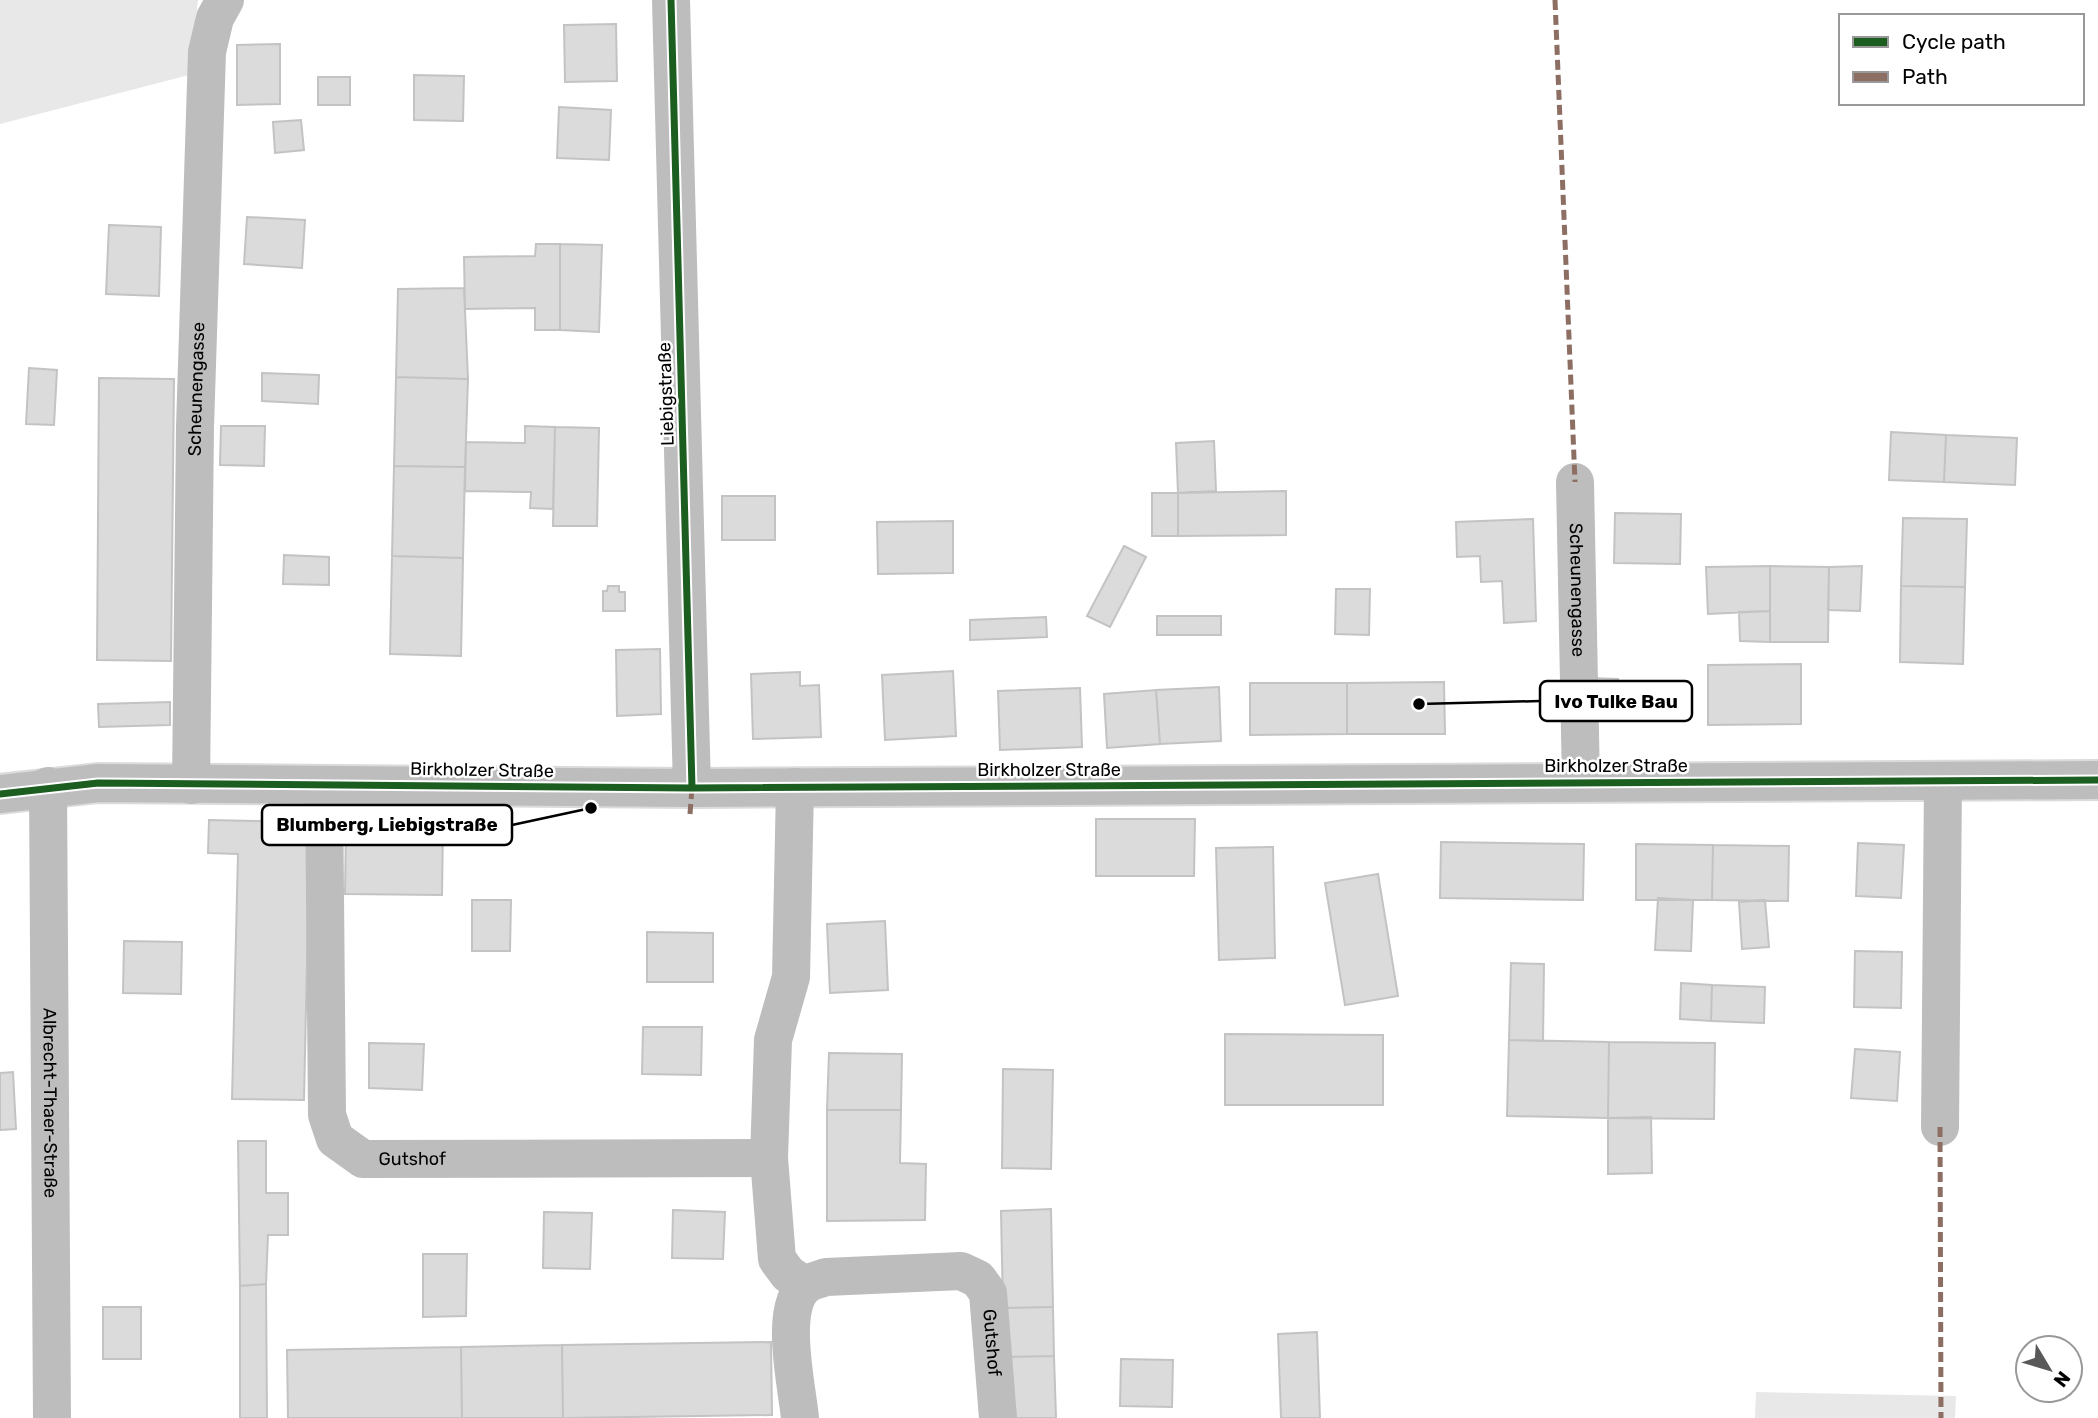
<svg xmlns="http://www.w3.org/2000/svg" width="2098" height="1418" font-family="Rubik,sans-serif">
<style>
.green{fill:#e8e8e8}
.building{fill:#dbdbdb;stroke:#c3c3c3;stroke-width:2}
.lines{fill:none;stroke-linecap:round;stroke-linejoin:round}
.major-casing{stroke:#dbdbdb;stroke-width:42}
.minor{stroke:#bdbdbd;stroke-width:38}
.major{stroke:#bdbdbd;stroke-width:38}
.quiet{stroke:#8d6e63;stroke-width:5;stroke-dasharray:10 5;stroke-linecap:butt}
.cycleway-casing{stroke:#fff;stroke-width:11}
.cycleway{stroke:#1b5e20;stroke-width:7}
.labels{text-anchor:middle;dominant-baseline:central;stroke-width:5;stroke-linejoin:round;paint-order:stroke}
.street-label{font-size:18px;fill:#000;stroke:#fff}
.leader{fill:none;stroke:#000;stroke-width:2.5}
.callout-dot{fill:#000;stroke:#fff;stroke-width:2.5}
.callout{fill:#fff;stroke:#000;stroke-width:2.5}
.callout-label{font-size:19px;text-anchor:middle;font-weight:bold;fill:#000}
</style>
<rect width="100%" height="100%" fill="#fff"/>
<!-- green -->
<path class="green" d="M0 0H198L189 75 0 124Z
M1756 1392 1956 1396 1955 1418H1755Z"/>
<!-- building -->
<path class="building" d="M616 24 617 81 565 82 564 25Z
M280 44V104L237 105V45Z
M414 75 464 76 463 121 414 120Z
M318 77H350V105H318Z
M559 107 611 110 609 160 557 158Z
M301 120 304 150 275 153 273 122Z
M247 217 305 220 302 268 244 264Z
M109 225 161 227 159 296 106 294Z
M536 244H560V330H535V308L465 309 464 257 535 256Z
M560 244 602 245 599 332 560 330Z
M464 288 468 379 396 377 398 289Z
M29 368 57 370 54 425 26 424Z
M262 373 319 375 318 404 262 401Z
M396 377 468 379 465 467 394 466Z
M99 378 174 379 171 661 97 660Z
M221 426H265L264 466 220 465Z
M525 426 555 427 553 509 530 508 531 492 465 491 466 442 525 443Z
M555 427 599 428 597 526H553Z
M1891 432 1946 435 1944 482 1889 480Z
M1946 435 2017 438 2015 485 1944 482Z
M1214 441 1216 491 1178 493 1176 443Z
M394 466 465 467 463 558 392 556Z
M1286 491V535L1178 536V493Z
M1152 493H1178V536H1152Z
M722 496H775V540H722Z
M1615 513 1681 514 1680 564 1614 563Z
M1903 518 1967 519 1965 587 1901 586Z
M1533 519 1536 621 1504 623 1502 581 1481 582 1480 556 1457 557 1456 522Z
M953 521V573L878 574 877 522Z
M1124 546 1146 557 1110 627 1087 616Z
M284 555 329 557V585L283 584Z
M392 556 463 558 461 656 390 654Z
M1770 566V611L1708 614 1706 567Z
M1770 566 1829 567 1828 642H1770Z
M1862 566 1860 611 1828 610 1829 567Z
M608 586H619V592H625V611H603V591H607Z
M1901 586 1965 587 1963 664 1900 662Z
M1336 589H1370L1369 635 1335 634Z
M1770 611V642L1740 641 1739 612Z
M1157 616H1221V635H1157Z
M1046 617 1047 637 970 640V620Z
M660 649 661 714 617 716 616 650Z
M1801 664V724L1708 725V665Z
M953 671 956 736 885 740 882 675Z
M800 672V686L819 685 821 737 753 739 751 674Z
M1588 678 1618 679 1617 715H1588Z
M1444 682 1445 734H1347V683Z
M1250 683H1347V734L1250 735Z
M1219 687 1221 741 1160 744 1156 690Z
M1080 688 1082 747 1000 750 998 691Z
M1156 690 1160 744 1107 748 1104 694Z
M170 702V725L99 727 98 704Z
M1096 819H1195L1194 876H1096Z
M209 820 310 822 304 1100 232 1099 238 854 208 853Z
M346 826H443L442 895 345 894Z
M1441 842 1584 844 1583 900 1440 898Z
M1858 843 1904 845 1901 898 1856 896Z
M1636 844 1713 845 1712 900H1636Z
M1713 845 1789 846 1788 901 1712 900Z
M1273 847 1275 958 1219 960 1216 848Z
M1378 874 1398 996 1345 1005 1325 883Z
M1658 898 1693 900 1691 951 1655 950Z
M472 900H511L510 951H472Z
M1765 900 1769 947 1742 949 1739 902Z
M885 921 888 990 830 993 827 924Z
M647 932 713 933V982H647Z
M124 941 182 942 181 994 123 993Z
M1855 951 1902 952 1901 1008 1854 1007Z
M1511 963 1544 964 1543 1041 1509 1040Z
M1681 983 1712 985 1711 1021 1680 1019Z
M1712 985 1765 987 1764 1023 1711 1021Z
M643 1027H702L701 1075 642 1074Z
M1225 1034 1383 1035V1105H1225Z
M1509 1040 1609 1042 1608 1118 1507 1116Z
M1609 1042 1715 1043 1714 1119 1608 1118Z
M369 1043 424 1044 422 1090 369 1088Z
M1855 1049 1900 1052 1897 1101 1851 1098Z
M829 1053 902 1054 901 1110H827Z
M1003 1069 1053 1070 1051 1169 1002 1168Z
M13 1072 16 1129 0 1130V1073Z
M827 1110H901L900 1163 926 1164 925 1220 827 1221Z
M1651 1117 1652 1173 1608 1174V1118Z
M238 1141H266V1193H288V1235H268L266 1284 240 1286Z
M1051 1209 1053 1307 1003 1308 1001 1211Z
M673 1210 725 1212 723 1259 672 1258Z
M544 1212 592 1213 590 1269 543 1268Z
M423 1254H467L466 1316 423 1317Z
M266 1284 267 1418H240V1286Z
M103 1307H141V1359H103Z
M1053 1307 1054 1356 1004 1357 1003 1308Z
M1317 1332 1320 1418H1281L1278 1334Z
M771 1342 772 1415 563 1418 562 1345Z
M562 1345 563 1418H462L461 1347Z
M461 1347 462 1418H288L287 1350Z
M1054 1356 1056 1418H1006L1004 1357Z
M1121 1359 1173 1360 1172 1407 1120 1406Z"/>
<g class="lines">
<defs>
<path id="major" d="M0 794 98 783 692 788 2098 780"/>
</defs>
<!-- major casing -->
<use href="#major" class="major-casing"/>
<!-- minor -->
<g class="minor">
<path d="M671 0 692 788"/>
<path id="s1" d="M1575 482 1581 782"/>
<path id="s2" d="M191 785 195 427 207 52 215 18 225 0"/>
<path id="s3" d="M324 785 327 1115 335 1139 363 1159 769 1158"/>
<path id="s4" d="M48 786 52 1418"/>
<path d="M795 787 791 977 773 1040 769 1158 777 1259 788 1274 805 1285"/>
<path d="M1940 1127 1943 781"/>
<path id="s5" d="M800 1418C797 1386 778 1307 806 1285 811 1281 821 1279 826 1277L961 1271 978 1279 988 1293 998 1418"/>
</g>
<!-- major -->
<use href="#major" class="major"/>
<!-- quiet -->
<path class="quiet" d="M1555 0 1575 482
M690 814 692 788
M1940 1127 1941 1418"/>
<defs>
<path id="cycleway" d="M671 0 692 788
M0 794 98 783 692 788 2098 780"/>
</defs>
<!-- cycleway casing -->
<use href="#cycleway" class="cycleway-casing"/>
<!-- cycleway -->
<use href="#cycleway" class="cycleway"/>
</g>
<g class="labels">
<!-- street labels -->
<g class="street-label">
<text stroke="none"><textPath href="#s2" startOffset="396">Scheunengasse</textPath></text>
<text transform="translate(666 394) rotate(-92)">Liebigstraße</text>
<text stroke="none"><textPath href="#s1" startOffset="108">Scheunengasse</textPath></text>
<text x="1616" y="766">Birkholzer Straße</text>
<text transform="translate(482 770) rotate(1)">Birkholzer Straße</text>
<text x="1049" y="770">Birkholzer Straße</text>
<text stroke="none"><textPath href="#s4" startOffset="317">Albrecht-Thaer-Straße</textPath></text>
<text stroke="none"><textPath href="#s3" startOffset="439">Gutshof</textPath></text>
<text stroke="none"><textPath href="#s5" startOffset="380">Gutshof</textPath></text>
</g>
</g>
<!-- callouts -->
<path class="leader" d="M1419 704L1540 701M591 808L512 825"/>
<g class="callout-dot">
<circle cx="1419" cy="704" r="7"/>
<circle cx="591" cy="808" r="7"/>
</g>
<g class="callout">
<rect x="1540" y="681" width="152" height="40" rx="7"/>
<rect x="262" y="805" width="250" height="40" rx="7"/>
</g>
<g class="callout-label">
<text x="1616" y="708">Ivo Tulke Bau</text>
<text x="387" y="831">Blumberg, Liebigstraße</text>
</g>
<!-- legend -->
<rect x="1839" y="14" width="245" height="91" fill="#ffffff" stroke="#999999" stroke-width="2"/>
<rect x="1853" y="37" width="35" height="10" fill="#1b5e20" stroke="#999999" stroke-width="2"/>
<text x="1902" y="49" font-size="21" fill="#000000">Cycle path</text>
<rect x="1853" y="72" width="35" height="10" fill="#8d6e63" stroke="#999999" stroke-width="2"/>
<text x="1902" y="84" font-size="21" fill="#000000">Path</text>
<!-- north arrow -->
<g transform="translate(2049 1369) rotate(128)"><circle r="33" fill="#ffffff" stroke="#999999" stroke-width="2"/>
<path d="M0-5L12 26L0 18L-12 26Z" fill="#595959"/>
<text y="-10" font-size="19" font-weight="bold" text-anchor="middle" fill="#000000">N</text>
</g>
</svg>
